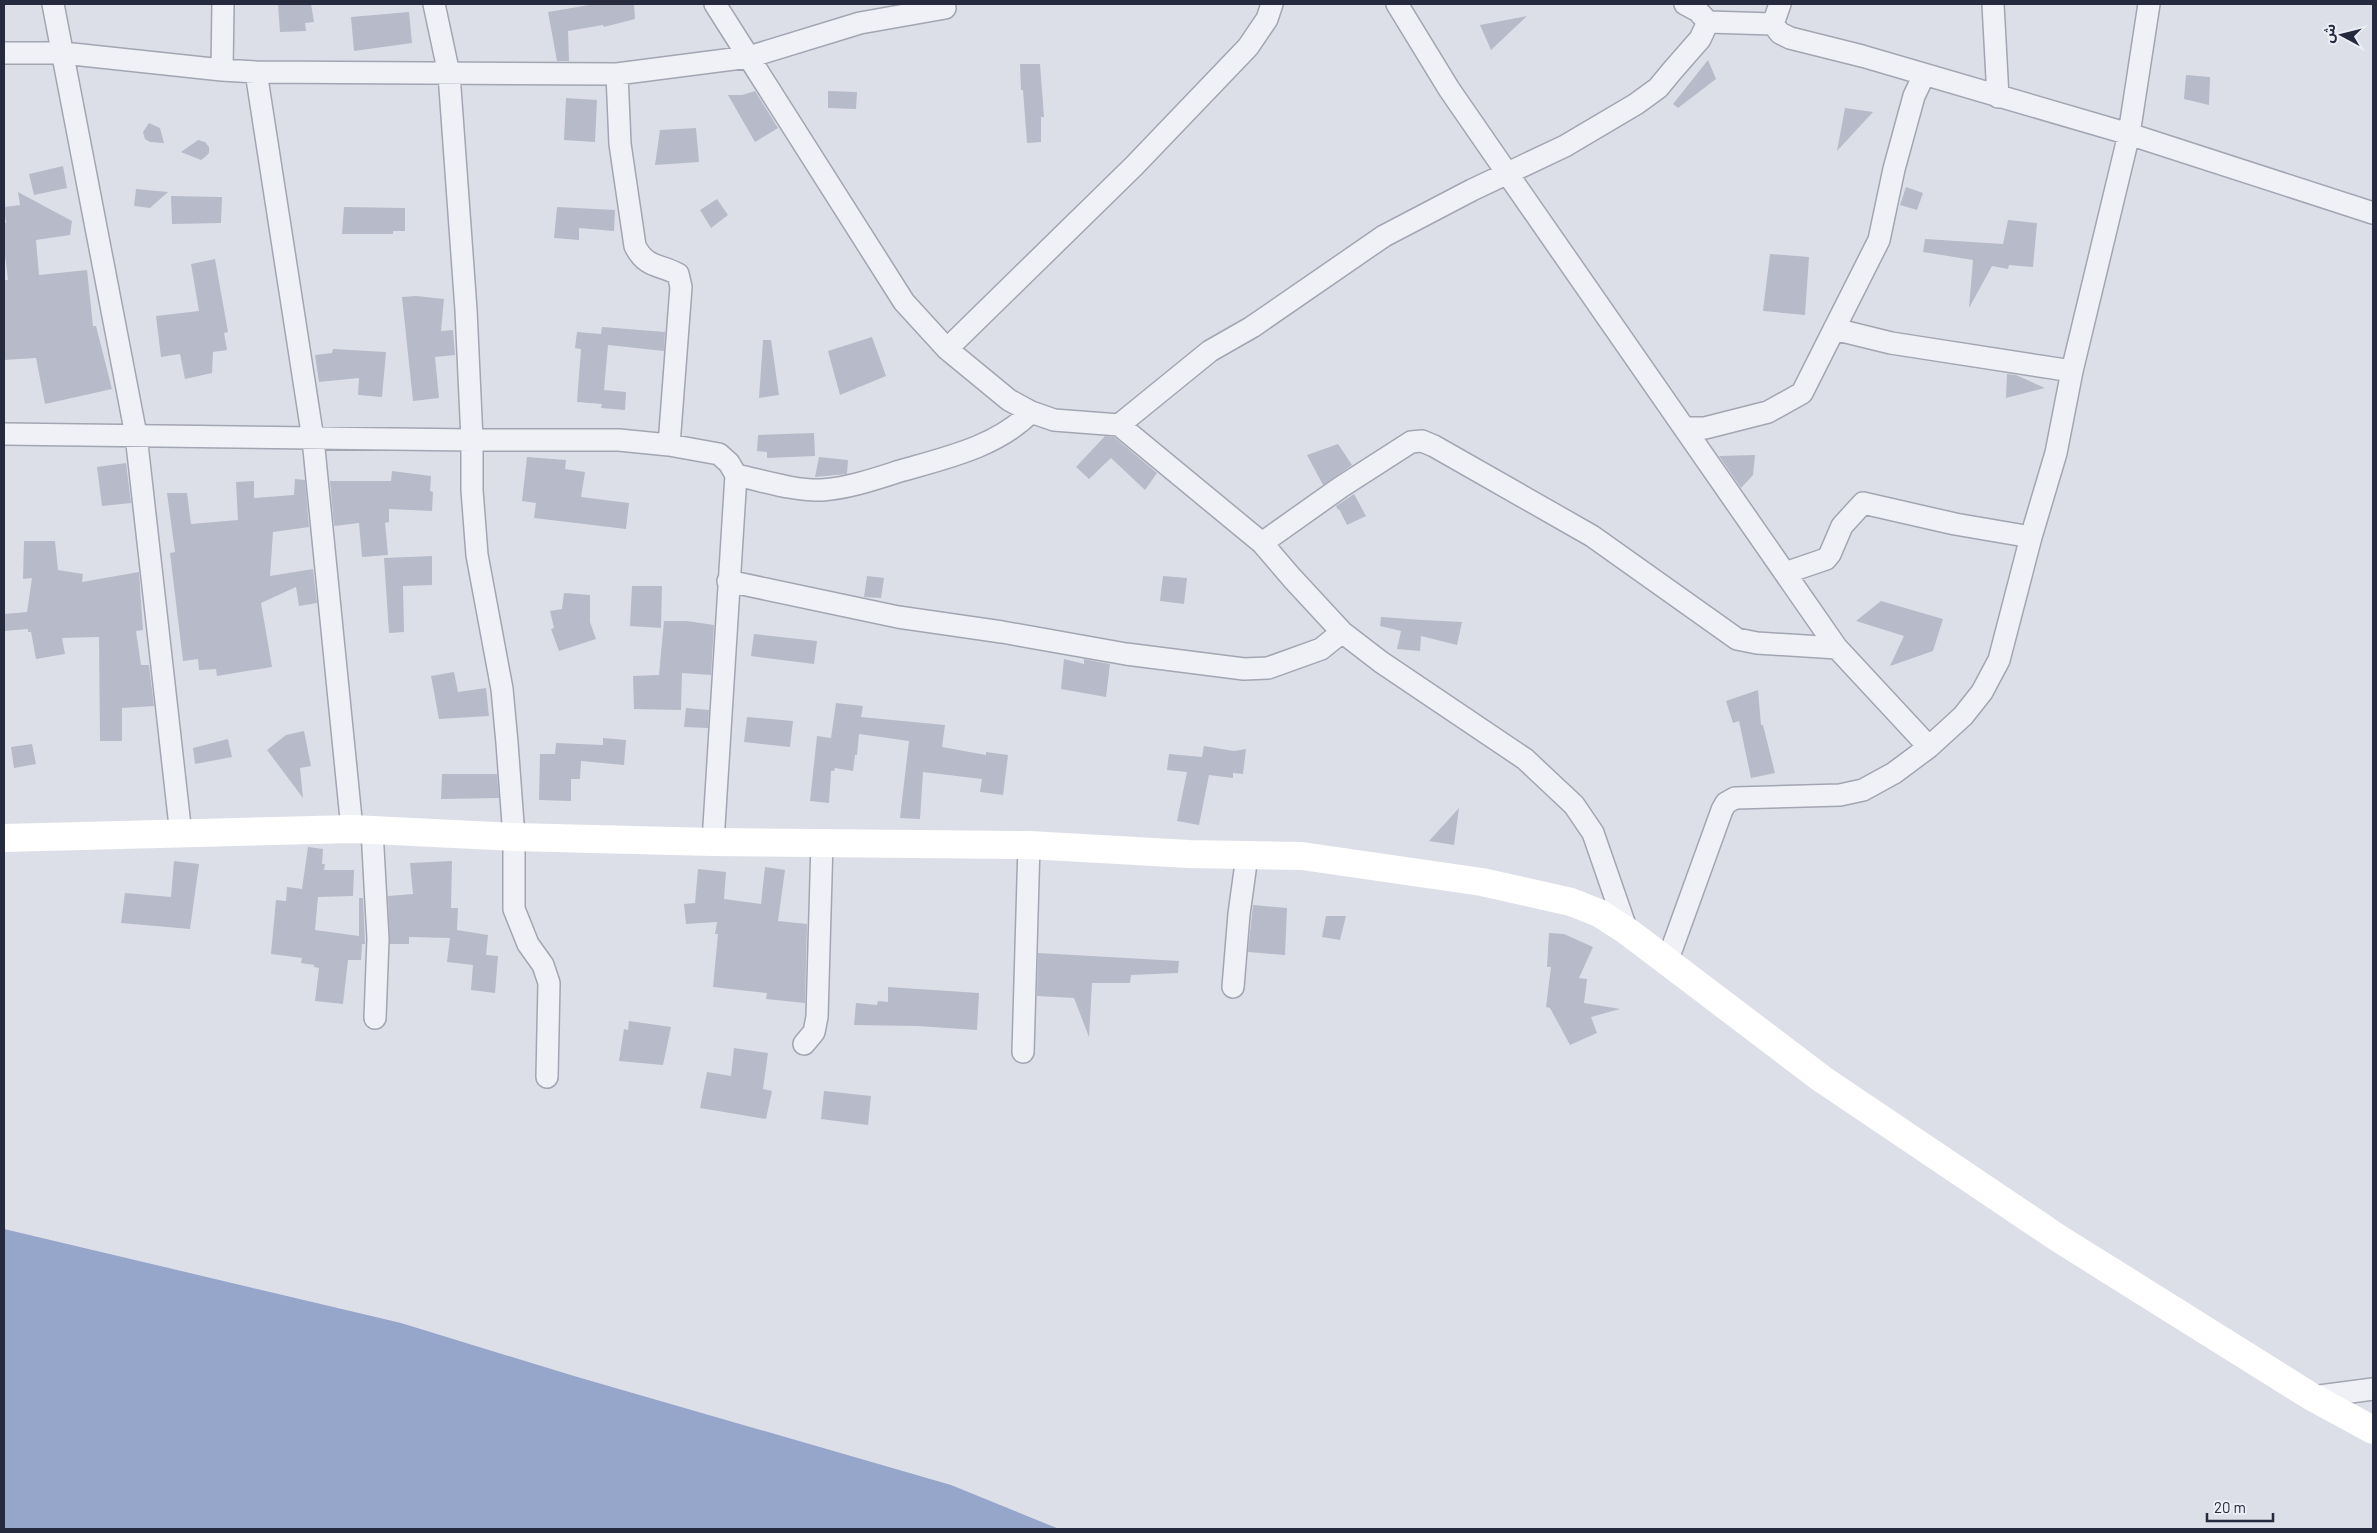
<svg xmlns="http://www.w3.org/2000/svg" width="2377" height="1533" font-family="Barlow,'Noto Sans Arabic',sans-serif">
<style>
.water{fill:#96a5ca}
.building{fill:#b7bac8}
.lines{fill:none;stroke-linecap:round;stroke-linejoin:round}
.minor-casing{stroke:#a2a5b2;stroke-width:24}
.minor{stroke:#f0f1f6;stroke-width:21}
.secondary{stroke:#fff;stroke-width:28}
</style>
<rect width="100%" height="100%" fill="#dddfe8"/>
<!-- water -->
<path class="water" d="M4 1229 401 1323 574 1376 951 1485 1059 1529H4Z"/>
<!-- building -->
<path class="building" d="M278 4H311L314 22 305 23 306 31 280 32Z
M595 4H634L635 19 604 27 603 25 568 31 569 61H557L548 12Z
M409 12 412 43 354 51 351 17Z
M1527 16 1491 50 1480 25Z
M1708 60 1716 79 1678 108 1673 104Z
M1020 64H1040L1044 117H1041V142L1027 143 1023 90H1021Z
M2186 75 2210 77 2209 105 2184 99Z
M755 91 778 128 755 142 728 95H742Z
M828 91 857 92 856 109 828 108Z
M566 98 597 100 595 142 564 140Z
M1845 108 1873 112 1837 151Z
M149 123 160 128 164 143 150 142 145 139 143 132Z
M696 128 699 162 655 165 660 130Z
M198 140 205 142 209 147V153L205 157 201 160 181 152Z
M63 166 67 188 34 195 29 174Z
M1906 187 1923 193 1917 210 1900 205Z
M136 189 168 192 150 208 134 206Z
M18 192 72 221 70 235 36 240 39 275 87 270 93 326H96L112 389 45 404 36 358 4 360V280H8L4 246V223H6L4 207 20 205Z
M171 196 222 197 221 223 172 224Z
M717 199 728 215 711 228 700 210Z
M344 207 405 208V231H393V234H342Z
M557 207 615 210 614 231 579 228V240L554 238Z
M2008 220 2037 223 2033 267 2009 265 2008 269 1992 266 1969 308 1973 260 1923 252 1925 239 2003 244Z
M1770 254 1809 257 1805 315 1763 311Z
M215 259 228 332 224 333 227 350 213 352 212 373 185 379 180 354 161 357 156 316 199 311 191 264Z
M416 296 444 299 441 331 453 330 455 355 435 357 439 398 413 401 402 297Z
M602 327 665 332 664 351 608 345 604 390 626 392 625 410 601 408 602 404 577 402 581 349 575 348 577 332 601 334Z
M872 337 886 376 840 395 828 351Z
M763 340H771L779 395 759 398Z
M333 349 386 352 382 397 358 395 359 378 319 382 315 355 332 353Z
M2007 374 2016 375 2045 388 2006 398Z
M814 433 815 456 767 458V452L757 451 758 435Z
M1105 436 1114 437 1157 473 1145 490 1111 458 1089 479 1076 467Z
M1338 444 1352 465 1323 485 1307 455Z
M1755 455 1753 475 1741 488 1719 456Z
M527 457 566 460 565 469 585 472 581 497 629 503 626 529 534 518 536 503 522 501Z
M819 457 848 460 847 474 815 477Z
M126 463 131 503 102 506 97 467Z
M392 471 431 476 430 491 433 492 432 511 389 509V522L385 523 388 555 362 557 359 523 334 526 330 481H391Z
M295 479 305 480 309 527 273 532 270 576 313 569 317 603 299 606 296 587 261 603 272 667 217 676 216 669 199 670 198 659 183 661 170 553 175 552 167 493H187L191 524 238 520 236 482 254 481V498L294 495Z
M1354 494 1366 516 1347 525 1339 509 1338 510 1336 506Z
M24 541H55L58 570 83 574 82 582 139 572 143 630 136 631 141 665H149L154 706 122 708V741H100L99 637 62 638 65 654 36 659 31 632H28V629L4 631V614L27 612 32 578 23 579Z
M432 556V585L403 586 404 632 389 633 384 558Z
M867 576 884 578 881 598 864 597Z
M1163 576 1187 578 1184 604 1160 601Z
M632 586H662L661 628 630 626Z
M564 593 590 595V622L596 639 559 651 551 629 554 628 550 611 562 609Z
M1881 601 1943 619 1933 651 1890 666 1904 636 1856 621Z
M1381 617 1423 620 1462 622 1457 645 1421 636 1420 651 1397 649 1401 631 1380 626Z
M664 621H687L714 625 711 675 682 673 681 710 634 709 633 676 659 675Z
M754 634 817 641 814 664 751 656Z
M1064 659 1084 664V659L1110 664 1106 697 1061 689Z
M454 672 458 692 486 688 489 716 439 719 431 676Z
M1758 690 1761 725H1763L1775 773 1751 778 1739 721 1733 723 1726 701Z
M836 703 863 706 861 717 945 725 942 747 986 755V752L1008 755 1003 795 980 792 982 779 923 772 920 819 900 818 909 741 859 734 857 755H855L853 771 835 768 834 771H831L829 803 810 801 817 736 831 738Z
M686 708 709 710 708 728 684 727Z
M747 717 793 721 790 747 744 742Z
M304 731 311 766 300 768 303 798 267 750 286 735Z
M603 738 626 740 624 765 581 761 580 779H571V801L539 800 540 754H555L556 743 603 745Z
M228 739 232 757 195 764 193 748Z
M32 744 36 764 14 768 11 747Z
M1204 746 1234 751 1246 749 1243 774 1233 773V778L1209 775 1199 825 1177 821 1187 772 1167 770 1169 754 1202 757Z
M442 774H497L499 798 441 799Z
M1459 808 1454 845 1429 841Z
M308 847 323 849 322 864H325L324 870H354L353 896 318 897 315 930 359 936V898H363L365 944H362L361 960H348L343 1004 315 1001 319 968 314 967V965L301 963 302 958 271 954 276 900 286 901 287 887 302 889Z
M174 861 199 864 190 929 121 923 125 893 171 897Z
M452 861 451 908H458L457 930 488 935 486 955 498 956 495 993 471 990 473 965 447 962 450 938 409 937V944H390L388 896 413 894 410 863Z
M765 867 785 870 778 921 807 924 805 1003 766 999 767 993 713 987 718 934H715L717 922 686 924 684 904 695 903 698 869 726 872 724 899 761 904Z
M1253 905 1287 908 1285 955 1248 952Z
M1326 916H1346L1340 940 1322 937Z
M1549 933 1564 934 1593 947 1579 978 1587 979 1584 1003 1620 1009 1591 1017 1597 1033 1570 1045 1550 1008 1546 1007 1551 967H1547Z
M1038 953 1179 961 1178 973 1131 975 1130 983H1092L1089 1037 1074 998 1037 996Z
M888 987 979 993 977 1030 917 1026 854 1025 856 1003 877 1005 878 1001 888 1002Z
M629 1021 671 1027 663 1065 619 1061 624 1029 628 1030Z
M734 1048 768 1053 763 1089 772 1091 766 1119 700 1108 707 1072 731 1076Z
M824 1091 871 1096 868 1125 821 1119Z"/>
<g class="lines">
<defs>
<path id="minor" d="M53 4 136 435 181 835
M434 4 449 74 466 310 472 440V490L477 555 502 689 507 743 514 837V909L528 944 543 965 549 983 547 1077
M715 4 904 302 947 349 1009 400 1031 412 1054 420 1119 425 1262 543 1292 578 1342 632 1381 662 1525 759 1574 805 1593 833 1627 931
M1397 4 1449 89 1507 173 1837 648 1929 747
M1685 4 1698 11 1708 22 1773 24
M1993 4 1998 97
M1773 24 1780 33 1790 38 1862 56 2129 134 2373 213
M1773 24 1780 4
M4 53H63L222 70 256 72 617 74 749 57 860 23 945 8
M222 70 223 4
M256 72 313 439 352 829
M617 74 620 144 635 246C646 268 659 264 678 274L681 287 669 445
M1834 329 1891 343 2072 371
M947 349 1134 166 1248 47 1267 19 1272 4
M1119 425 1210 351 1252 327 1384 236 1472 190 1565 146 1636 104 1658 88 1672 71 1700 39 1708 22
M1684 428H1705L1768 412 1802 393 1879 240 1894 169 1914 96 1924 75
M4 434 472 440H619L669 445 719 454 729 463 736 475 713 842
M736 475C764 481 794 491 822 490 849 488 875 479 900 471 945 458 997 447 1031 412
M1262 543 1341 487 1411 442 1422 441 1434 446 1592 536 1737 639 1757 643 1837 648
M1785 573 1826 559 1830 554 1842 526 1863 503 1955 524 2031 537
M728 581 898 617 1002 632 1126 654 1244 669 1268 668 1321 649 1342 632
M372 830 378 939 375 1018
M1667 962 1722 810 1726 803 1735 798 1840 795 1863 790 1894 773 1929 747 1963 716 1982 692 1999 660 2031 537 2056 453 2072 371 2129 134 2149 4
M1233 987 1239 914 1247 856
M804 1044 814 1032 817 1017 822 842
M1023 1052 1029 845
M2312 1397 2373 1389"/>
</defs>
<!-- minor casing -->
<use href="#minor" class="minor-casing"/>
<!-- minor -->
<use href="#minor" class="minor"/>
<!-- secondary -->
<path class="secondary" d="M4 838 352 829 514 837 713 842 1029 845 1189 854 1302 856 1482 882 1571 902 1599 913 1627 931 1822 1079 2058 1238 2312 1397 2373 1430"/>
</g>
<!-- border -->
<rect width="2377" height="1533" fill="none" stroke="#262a3f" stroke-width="10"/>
<!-- north arrow -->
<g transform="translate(2342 35) rotate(277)" stroke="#eceef5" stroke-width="4" paint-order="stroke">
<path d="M0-4L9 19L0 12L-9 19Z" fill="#262a3f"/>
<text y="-8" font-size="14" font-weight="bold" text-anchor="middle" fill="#262a3f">ش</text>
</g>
<!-- scale -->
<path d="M2207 1513v8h66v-8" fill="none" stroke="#262a3f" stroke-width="2.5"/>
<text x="2214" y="1513" font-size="15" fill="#262a3f" stroke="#eceef5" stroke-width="4" paint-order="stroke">20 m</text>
</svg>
